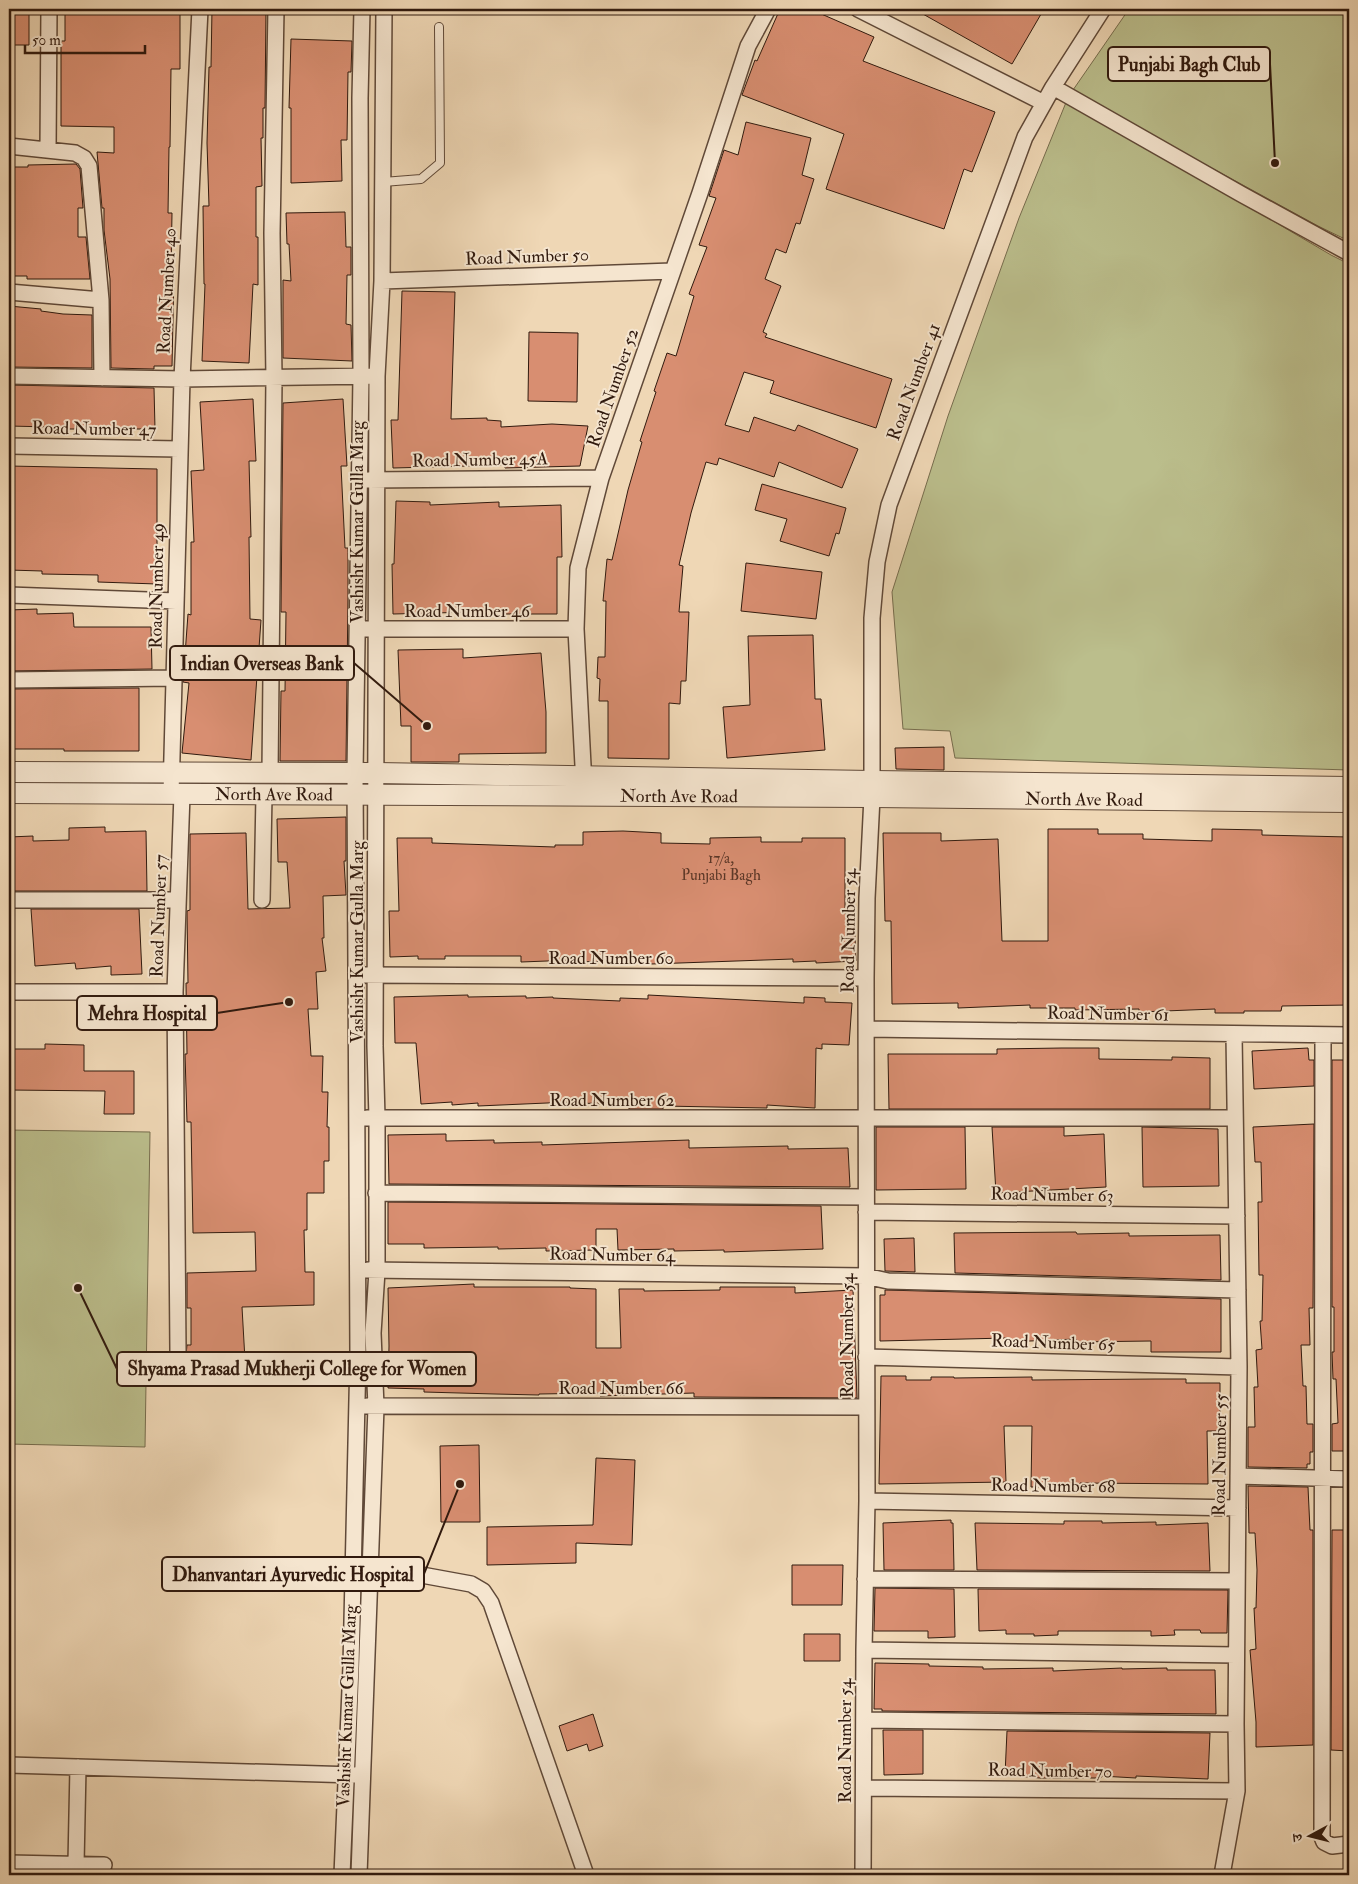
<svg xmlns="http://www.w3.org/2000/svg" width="1358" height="1884" font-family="'IM FELL Double Pica','Noto Serif Devanagari',serif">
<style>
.green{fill:#bbbe8c;stroke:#766c4d}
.building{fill:#d88e71;stroke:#311a0e}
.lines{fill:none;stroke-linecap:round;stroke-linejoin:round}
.service-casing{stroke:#604938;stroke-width:10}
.minor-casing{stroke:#604938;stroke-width:18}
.tertiary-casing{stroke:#604938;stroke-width:22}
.service{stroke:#f5e5cf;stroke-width:8}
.minor{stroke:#f5e5cf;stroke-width:15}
.tertiary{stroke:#f5e5cf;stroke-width:20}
.labels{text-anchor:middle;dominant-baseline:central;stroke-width:4;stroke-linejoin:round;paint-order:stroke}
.number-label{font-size:15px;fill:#5b3727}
.street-label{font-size:18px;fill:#311a0e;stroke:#f5e5cf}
.leader{fill:none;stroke:#311a0e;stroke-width:2}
.callout-dot{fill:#311a0e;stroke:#f5e5cf;stroke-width:2}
.callout{fill:#f5e5cf;stroke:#311a0e;stroke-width:2}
.callout-label{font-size:19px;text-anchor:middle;font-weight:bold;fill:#311a0e}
</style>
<rect width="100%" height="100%" fill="#efd7b5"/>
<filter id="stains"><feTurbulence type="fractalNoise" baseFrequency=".004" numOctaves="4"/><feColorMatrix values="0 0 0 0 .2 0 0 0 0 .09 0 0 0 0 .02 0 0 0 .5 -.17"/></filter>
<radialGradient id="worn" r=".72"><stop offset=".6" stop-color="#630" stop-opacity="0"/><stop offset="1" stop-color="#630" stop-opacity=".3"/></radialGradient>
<!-- green -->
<path class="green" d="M1129 9H1349V241L1318 226 1085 99 1073 90Z
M1067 100 1331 255 1349 264V770L955 758 950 731 903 729 892 592 948 416 1019 218Z
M9 1130 150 1132 145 1447 9 1444Z"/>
<!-- building -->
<path class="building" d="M9 9H29V45H9Z
M65 9H180V69H171L170 147H169L168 213H172L171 272H174L172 366H154V369L111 368 110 279 104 230V208H102L97 152 114 153V127L61 126V41H65Z
M212 9H266L265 108H263V138H261L262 186 256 187V237H258V285L253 284 249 363 202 361 205 284H204L203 206H209L207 143 209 67H211Z
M780 9H810L874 37 863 61 995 112 972 172 964 169 944 229 826 189 844 134 742 95 755 60 757 61Z
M914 9H1044L1012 64Z
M291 39 352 41 351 72H348L347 140H341L342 181 291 183V108H289Z
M746 122 811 138 802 175 814 179 800 224 796 223 786 253 776 249 765 279 781 286 763 332 767 334 765 337 892 379 876 428 770 393 774 381 744 372 725 425 749 432 754 417 795 431 798 425 858 449 842 488 779 462 774 477 719 458 717 465 706 462 691 513 679 565 683 566 679 612H689L686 681H681L680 704 669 703V759L608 758V701H599L600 679 597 678 598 657H605L606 601H603L607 559 612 560 628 490 642 442 640 441 656 392 654 391 667 353 676 356 694 296 689 294 707 247 699 245 716 198 709 196 724 150 738 155Z
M76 164 80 169 83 208H78V237H86L90 279H27V276H9V167H28V165Z
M345 212 346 247H351V275H347L346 324 351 325 352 361 283 358V280L291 281 289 244H287L286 213Z
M402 291 455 292 451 419 487 418V420L501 421V427L552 424 588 426 580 466 505 468V465L393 468 391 420H398Z
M9 306 41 309V311L63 314 92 315V368L9 367Z
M529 332 578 333 577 402 528 401Z
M9 385 154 388 155 429H50V427L9 426Z
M253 399 256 461H249L251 537H249L250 619 261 620 251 760 182 753 189 683 183 682 188 614 191 615V542H194L191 471 204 470 200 402Z
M343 399 347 466H341L345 548H348V596L346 761H280L281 691H285L286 612H281L283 403Z
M9 466 157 469V584L98 582V575L42 574V571L9 570Z
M762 484 846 508 839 534 836 533 829 556 780 541 787 519 755 510Z
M396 501 430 502V505L499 502V507L561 505 562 557H557V614H474V612L393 614 392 564H394Z
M746 563 822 572 816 619 741 611Z
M37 609V614L73 613 74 627H151L152 669 9 671V610Z
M813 635 815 699H821L825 750 727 758 723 707 750 705 748 636Z
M463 649V658L541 653 546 712V753L459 754V762H411V726H401L398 650Z
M139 688V751H64V749H9V689Z
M944 747V770L896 769 895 748Z
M346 817V861H344L346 895 323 896 324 938H322L326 971 316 972 318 1009H308L311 1056H323L322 1092H328L327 1127H329V1161H324V1193H307V1230H304L305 1272H314V1305L242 1307 246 1378 184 1379V1358L186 1355 187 1345H191V1308H187V1273L256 1271 255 1232 193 1233 191 1122H187L185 1054H187L186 983H188L187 911 190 910V834L246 833 248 909 290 908 287 862H278L277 819Z
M105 827V832L146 831 147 891H9V837L33 836V841L69 840V828Z
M1048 829H1098V834H1143V839L1212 841V829L1262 830V835L1349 837V1005L1282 1006 1281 1011H1244V1013H1215V1009L1139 1012V1009L1075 1010V1008H1030V1005L958 1008V1003L892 1004 891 921H885L883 833H941V841L998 839 1002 941H1048Z
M623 831 661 833V843L710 844V838L761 837V842H802V838H845V914L854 913 856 961 816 963V961L793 962V959L651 964V963H620V961L573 962V960L521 962V956H445V959H418V956L390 957 389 911H399L397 838H432V843L555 847V845H583V832Z
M31 909H139L142 974 111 975V966L76 969 75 963 35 966Z
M468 995V997L526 996V998L553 997V998L620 1001V998L648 999V995L804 1003V997L825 998V1002L852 1003 849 1045 822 1044V1049L816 1048 815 1108 767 1105V1108L663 1106V1109H629V1103L598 1104V1103L570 1104V1102L478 1106V1103L452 1105V1102L421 1104 416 1043H395L394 997Z
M45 1044 84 1045V1071H134V1114H104L105 1091 9 1090V1049H45Z
M1062 1048H1099V1059L1172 1060V1057L1210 1058V1109H889L888 1054H997V1049Z
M1308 1048 1309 1060H1314V1086L1254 1089 1252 1051Z
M1332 1060H1349V1451H1332V1424L1338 1423 1336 1379H1333L1332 1352H1334V1307H1332Z
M1314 1124 1313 1308H1309L1310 1345H1301L1303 1386H1306L1307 1424H1313V1452H1310V1464H1307V1468L1248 1467V1427H1255L1254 1387H1258L1256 1350 1262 1349 1260 1321H1262L1263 1275H1259L1258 1202H1262L1261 1162H1255L1253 1127Z
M876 1127H965L966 1189 876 1190Z
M992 1127H1064V1136L1104 1134 1106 1187 996 1193Z
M1142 1127 1218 1129 1219 1186 1143 1187Z
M446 1134V1141L494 1140V1143L542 1142V1145L689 1140V1148L788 1146V1149L848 1148 850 1187 389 1184 388 1135Z
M388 1202 821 1206 823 1249 724 1252V1250L674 1251V1249L618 1250 617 1229H596V1250L546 1251V1248L498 1249V1247L424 1248V1244H388Z
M1076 1232 1077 1234 1129 1233V1236L1220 1235 1221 1280 955 1273 954 1233Z
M914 1238 915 1272 885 1271 884 1239Z
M474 1284V1287H570V1288L596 1289V1348H621L619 1289H644V1291L720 1290V1287H795V1293L853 1290 857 1398 694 1397V1393L600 1396V1393L539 1394V1395L495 1394 424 1392V1389L388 1388 389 1346 388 1288Z
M885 1290 1221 1299V1352H1151V1341L1076 1342V1339L1007 1342V1338L880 1341V1295H885Z
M881 1376H906V1380H931V1377H954V1378L1032 1377V1380L1155 1379H1186V1383H1220V1431H1207L1208 1484 1080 1483V1486L1031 1487 1032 1426H1004L1006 1482 879 1484Z
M479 1445 480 1522H441L440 1446Z
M596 1458 635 1460 632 1545 576 1543V1563L487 1565V1527L593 1525Z
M1248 1486 1308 1487 1310 1530H1313V1745L1256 1747V1722L1250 1650 1256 1649 1254 1608H1256L1257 1570 1255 1533H1249Z
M951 1520V1523H953L954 1570H884L883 1523Z
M1064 1521H1102V1523L1156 1522V1525L1208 1523 1210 1571 977 1570 975 1523 1064 1524Z
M1332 1530H1349V1751L1331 1750Z
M792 1565H843L842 1605H792Z
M875 1588 954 1589 955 1637 928 1638V1631H874Z
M978 1589 1228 1590 1227 1633H1201L1200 1630H1174L1175 1635 1151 1636V1631H1058V1635L1034 1636V1634H1006V1630L979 1631Z
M804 1634H840V1661H804Z
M875 1663 929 1664V1666L983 1667V1669L1053 1668V1671L1122 1668V1669L1167 1668V1670H1215L1216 1714 882 1711V1709H874Z
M593 1714 603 1746 589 1751 587 1744 567 1751 559 1726Z
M883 1730H923V1774L884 1775Z
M1007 1731 1210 1733 1208 1779 1136 1776V1778L1101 1776V1778H1040L1005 1775Z"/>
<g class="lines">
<defs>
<path id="service" d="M383 182 421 179 440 163 439 27"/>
<path id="minor" d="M200 9 182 379 370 376
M858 9 1044 103
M1053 87 1241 194 1349 253
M9 146 75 153 84 158 89 166 101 300 102 378
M48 150 49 9
M382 281 672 271
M9 292 101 300
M9 376 182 379 171 794
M9 446 179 449
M368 480 601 478
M9 595 176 601
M365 629H576
M9 680 174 678
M270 773 274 378 272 233 276 9
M584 785 576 629 578 568 601 478 700 193 748 46 768 9
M9 900H178
M262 900 264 795
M365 975 866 978
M9 992H175
M866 1029 1349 1035
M1323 1035 1322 1837 1324 1842 1332 1846 1349 1844
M367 1118H1235
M376 1193 866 1197
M866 1212 1237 1216
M368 1270 865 1276 888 1281 1238 1290
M178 1351 175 992 182 794
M866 1357 1239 1367
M367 1406 866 1407
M1238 1476 1349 1479
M867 1501 1238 1508
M370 1569H389L471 1584 483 1591 491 1603 586 1875
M865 1579 1237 1581
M864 1650 1236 1655
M864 1720 1236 1724
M9 1765 355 1775
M864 1788 1237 1791
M9 1863 104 1865
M76 1864 78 1767
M342 1875 351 1666 358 1355 355 773 361 376 360 98 362 9
M359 1875 376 1407 373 1333 377 1271V1118L375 1046 377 376 382 281 384 9
M863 1875 864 1650 867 1501 866 978 867 898 872 797V618L877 562 889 505 1025 137 1053 87 1103 9
M1222 1875 1237 1791 1236 1724 1239 1367 1234 1035"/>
<g id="tertiary">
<path d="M9 772 377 773 872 781 1349 787"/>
<path id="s1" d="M9 793 872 797 1349 802"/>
</g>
</defs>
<!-- service casing -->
<use href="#service" class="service-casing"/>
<!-- minor casing -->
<use href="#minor" class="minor-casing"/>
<!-- tertiary casing -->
<use href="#tertiary" class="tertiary-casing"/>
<!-- service -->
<use href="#service" class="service"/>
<!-- minor -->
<use href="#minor" class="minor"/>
<!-- tertiary -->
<use href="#tertiary" class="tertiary"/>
</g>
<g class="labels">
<!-- number labels -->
<g class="number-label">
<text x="721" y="858">17/a,<tspan x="721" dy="17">Punjabi Bagh</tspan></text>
</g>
<!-- street labels -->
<g class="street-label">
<text transform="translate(527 257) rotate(-2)">Road Number 50</text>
<text transform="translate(167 291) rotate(-87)">Road Number 40</text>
<text transform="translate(914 382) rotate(-70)">Road Number 41</text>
<text transform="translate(613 388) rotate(-71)">Road Number 52</text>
<text transform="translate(94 429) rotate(1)">Road Number 47</text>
<text transform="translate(480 460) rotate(-1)">Road Number 45A</text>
<text transform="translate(357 522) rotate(-90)">Vashisht Kumar Gulla Marg</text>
<text transform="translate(157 586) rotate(-89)">Road Number 49</text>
<text x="467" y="611">Road Number 46</text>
<text stroke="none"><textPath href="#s1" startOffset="265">North Ave Road</textPath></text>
<text stroke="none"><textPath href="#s1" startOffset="670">North Ave Road</textPath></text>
<text stroke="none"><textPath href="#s1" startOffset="1075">North Ave Road</textPath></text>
<text transform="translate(159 916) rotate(-88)">Road Number 57</text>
<text transform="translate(849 931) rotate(-89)">Road Number 54</text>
<text transform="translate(357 942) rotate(-90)">Vashisht Kumar Gulla Marg</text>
<text x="611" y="958">Road Number 60</text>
<text transform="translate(1108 1014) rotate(1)">Road Number 61</text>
<text x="612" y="1100">Road Number 62</text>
<text transform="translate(1052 1195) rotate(1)">Road Number 63</text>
<text transform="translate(612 1255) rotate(1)">Road Number 64</text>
<text transform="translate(847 1336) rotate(-90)">Road Number 54</text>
<text transform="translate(1053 1343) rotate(2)">Road Number 65</text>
<text x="621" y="1388">Road Number 66</text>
<text transform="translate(1220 1455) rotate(-89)">Road Number 55</text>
<text transform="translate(1053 1486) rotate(1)">Road Number 68</text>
<text transform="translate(347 1706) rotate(-88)">Vashisht Kumar Gulla Marg</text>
<text transform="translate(845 1741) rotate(-90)">Road Number 54</text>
<text transform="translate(1050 1771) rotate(1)">Road Number 70</text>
</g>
</g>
<!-- callouts -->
<path class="leader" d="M1275 163L1270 64M427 726L354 663M289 1002L217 1013M78 1288L117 1369M460 1484L424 1574"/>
<g class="callout-dot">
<circle cx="1275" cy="163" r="5"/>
<circle cx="427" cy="726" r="5"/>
<circle cx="289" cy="1002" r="5"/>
<circle cx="78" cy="1288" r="5"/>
<circle cx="460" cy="1484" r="5"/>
</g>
<g class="callout">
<rect x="1108" y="47" width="162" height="34" rx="5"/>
<rect x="170" y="646" width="184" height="34" rx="5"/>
<rect x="77" y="996" width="140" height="34" rx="5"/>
<rect x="117" y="1352" width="359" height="34" rx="5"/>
<rect x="162" y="1557" width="262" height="34" rx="5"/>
</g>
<g class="callout-label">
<text x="1189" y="71">Punjabi Bagh Club</text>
<text x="262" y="670">Indian Overseas Bank</text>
<text x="147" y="1020">Mehra Hospital</text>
<text x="297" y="1375">Shyama Prasad Mukherji College for Women</text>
<text x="293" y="1581">Dhanvantari Ayurvedic Hospital</text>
</g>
<!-- margin -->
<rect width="1358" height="1884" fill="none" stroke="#efd7b5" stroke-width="30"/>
<rect x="10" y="10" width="1338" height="1864" fill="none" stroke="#311a0e" stroke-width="2.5"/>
<rect x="15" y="15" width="1328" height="1854" fill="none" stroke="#311a0e"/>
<!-- north arrow -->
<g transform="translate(1310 1836) rotate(263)" stroke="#f5e5cf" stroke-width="4" paint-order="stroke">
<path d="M0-4L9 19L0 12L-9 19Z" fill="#311a0e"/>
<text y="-8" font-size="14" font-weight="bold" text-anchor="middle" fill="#311a0e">उ</text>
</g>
<!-- scale -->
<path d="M25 45v8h120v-8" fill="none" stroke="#311a0e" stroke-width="2.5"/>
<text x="32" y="45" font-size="15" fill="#311a0e" stroke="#f5e5cf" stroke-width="4" paint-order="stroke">50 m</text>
<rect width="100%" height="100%" filter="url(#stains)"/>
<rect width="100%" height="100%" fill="url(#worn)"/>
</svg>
